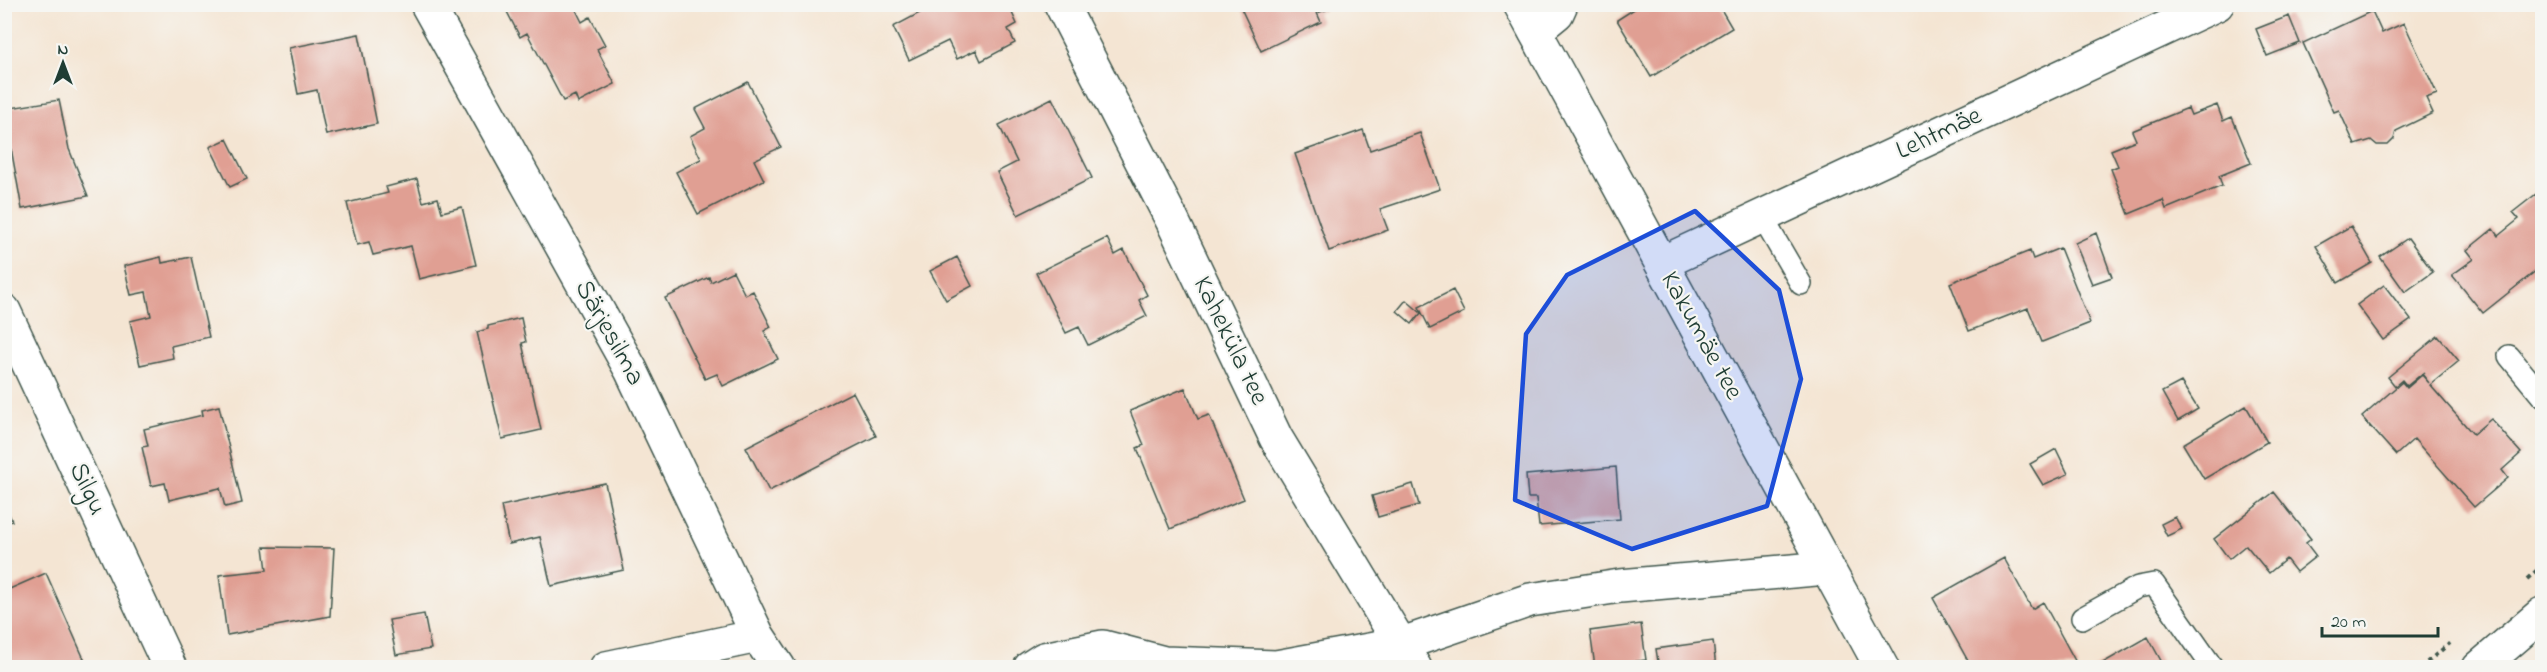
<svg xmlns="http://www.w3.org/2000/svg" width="2547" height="672" font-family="'Indie Flower',sans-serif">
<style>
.building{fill:#e09f93}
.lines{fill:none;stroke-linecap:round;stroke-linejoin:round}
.service-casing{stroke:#3f564c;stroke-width:24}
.minor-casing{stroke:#3f564c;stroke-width:36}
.tertiary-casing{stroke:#3f564c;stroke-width:36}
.path{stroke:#3f564c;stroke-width:4;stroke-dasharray:4.5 4.5;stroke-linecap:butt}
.service{stroke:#fff;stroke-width:21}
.minor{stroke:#fff;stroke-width:33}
.tertiary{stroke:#fff;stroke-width:33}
.marked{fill:#1d4ed8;fill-opacity:0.2;stroke:#1d4ed8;stroke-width:4.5;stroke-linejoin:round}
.labels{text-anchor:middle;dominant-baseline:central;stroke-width:4.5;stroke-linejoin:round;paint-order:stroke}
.street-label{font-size:27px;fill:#1f3d34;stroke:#f6f6f2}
</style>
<rect width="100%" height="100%" fill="#f6f6f2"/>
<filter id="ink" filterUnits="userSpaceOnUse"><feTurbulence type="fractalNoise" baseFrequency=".0167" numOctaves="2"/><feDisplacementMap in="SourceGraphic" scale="12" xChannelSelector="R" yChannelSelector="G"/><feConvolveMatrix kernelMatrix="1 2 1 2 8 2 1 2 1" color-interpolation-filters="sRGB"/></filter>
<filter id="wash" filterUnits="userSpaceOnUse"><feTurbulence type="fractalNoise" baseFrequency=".008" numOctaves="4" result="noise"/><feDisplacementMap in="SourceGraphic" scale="24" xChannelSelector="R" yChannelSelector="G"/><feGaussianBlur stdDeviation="1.35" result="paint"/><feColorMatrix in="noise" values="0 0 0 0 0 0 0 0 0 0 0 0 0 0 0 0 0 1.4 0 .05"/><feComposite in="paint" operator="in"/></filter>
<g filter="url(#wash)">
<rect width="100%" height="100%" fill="#f4e5d3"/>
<g id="blocks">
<!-- building -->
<path class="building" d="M503 4H573L582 22 590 17 605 45 597 49 615 84 578 103 575 95 563 101 527 33 520 37Z
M930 4H1008L1017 24 1008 29 1015 43 981 61 976 50 957 59 948 41 909 60 893 27 931 7Z
M1239 4H1339V5L1317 13 1321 22 1261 51Z
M1642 4H1718L1732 28 1651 77 1617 20Z
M2372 11 2382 33 2404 23 2437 94 2426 98 2433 113 2396 131 2394 139 2388 145H2377L2371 140 2355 145 2339 110 2334 112 2303 43Z
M2289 16 2300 43 2267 56 2256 29Z
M359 34 377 124 326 135 317 90 298 94 289 48Z
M748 82 781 147 754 160 764 180 698 214 676 172 701 159 690 136 705 128 695 109Z
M1052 98 1092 178 1018 215 997 172 1017 162 999 125Z
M59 100 69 149 88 196 22 209 4 109Z
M2217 105 2223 121 2232 117 2251 163 2219 176 2222 186 2166 209 2163 200 2129 214 2111 169 2118 166 2111 150 2136 140 2132 131 2188 108 2191 115Z
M1363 130 1370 150 1420 133 1440 189 1380 209 1388 230 1329 251 1295 154Z
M227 139 247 179 230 187 210 147Z
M417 179 423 202 438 198 442 212 462 207 476 265 419 279 411 246 373 255 369 242 357 245 347 203 388 193 386 187Z
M2536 194 2542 202V266L2483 313 2452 275 2474 259 2467 250 2493 229 2498 236 2519 219 2513 212Z
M2351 226 2372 263 2338 283 2316 246Z
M2096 233 2112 277 2092 284 2075 243Z
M1107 238 1115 255 1124 250 1147 295 1139 300 1147 316 1088 345 1079 327 1066 333 1036 273Z
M2408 238 2433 272 2405 292 2380 257Z
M2060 248 2090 323 2042 342 2028 308 1969 331 1950 283 2030 251 2033 259Z
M161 257 162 263 191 257 209 337 171 346 173 358 140 365 130 321 151 316 146 292 131 295 124 266Z
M957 257 972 286 946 300 930 271Z
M733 271 745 295 753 291 771 327 764 331 778 359 723 386 717 374 705 379 665 298 709 277 711 282Z
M2384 285 2411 320 2383 340 2357 305Z
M1453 290 1464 312 1430 329 1419 307Z
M1406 300 1421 313 1412 324 1397 311Z
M521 318 526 342 522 343 541 430 502 439 477 332 488 329V326Z
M2438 336 2459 361 2430 385 2473 434 2491 419 2521 453 2502 470 2508 478 2474 507 2414 439 2396 455 2362 417 2402 382 2407 388 2422 375 2429 383 2422 374 2424 372 2407 386 2402 380 2395 386 2388 377Z
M2181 382 2198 409 2178 421 2162 392Z
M1185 388 1198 419 1209 415 1244 499 1170 529 1137 448 1144 445 1130 411Z
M853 392 876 436 769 491 746 447Z
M219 406 242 503 225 507 220 488 169 500 165 483 151 486 142 447 148 446 144 429 203 415 202 410Z
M2246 406 2267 442 2204 479 2183 444Z
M2056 449 2068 474 2043 485 2030 464Z
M1616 467 1620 519 1539 526 1536 498H1528L1526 475Z
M605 483 624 570 551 586 540 537 509 544 501 506Z
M1413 484 1419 505 1378 517 1372 496Z
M2274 492 2311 539 2306 543 2316 556 2296 572 2286 559 2269 573 2246 545 2229 559 2214 539Z
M4 502 12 521 4 524Z
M2175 517 2182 529 2167 536 2161 524Z
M264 547 334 548 330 616 227 635 219 575 267 570Z
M2004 558 2032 609 2043 602 2079 668H1972L1933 598Z
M46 573 88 668H5V591Z
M424 614 431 649 396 655 389 620Z
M1641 624 1646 660 1595 667 1590 631Z
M2148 637 2165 668H2094Z
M1713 641 1716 668H1659L1656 649Z"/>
</g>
</g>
<g filter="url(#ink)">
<use href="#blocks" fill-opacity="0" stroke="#3f564c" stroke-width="1.5"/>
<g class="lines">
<defs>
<path id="service" d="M1762 217 1801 284
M2509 356 2542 396
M2082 618 2138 587 2154 584 2213 668"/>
<path id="minor" d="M427 4 631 370 758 636 779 668
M1061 4 1172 220 1276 438 1415 668
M1535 31 1557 13 1561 4
M1662 263 2217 4
M4 311 170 668
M606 668 758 636
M1030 668 1044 659 1103 647 1164 663 1276 667 1402 644 1530 600 1620 586 1827 568"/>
<path id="tertiary" d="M1520 4 1882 668
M2479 668 2542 614"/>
</defs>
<!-- service casing -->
<use href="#service" class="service-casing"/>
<!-- minor casing -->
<use href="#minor" class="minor-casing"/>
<!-- tertiary casing -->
<use href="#tertiary" class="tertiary-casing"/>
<!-- path -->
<path class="path" d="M2527 579 2542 566
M2420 668 2450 643"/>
<!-- service -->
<use href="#service" class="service"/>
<!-- minor -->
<use href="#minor" class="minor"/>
<!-- tertiary -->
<use href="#tertiary" class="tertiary"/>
</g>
</g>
<!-- marked area -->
<path class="marked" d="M1695 211 1779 290 1801 379 1767 506 1632 549 1515 500 1526 334 1567 275Z"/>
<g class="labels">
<!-- street labels -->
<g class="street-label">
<text transform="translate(1939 134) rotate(-25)">Lehtmäe</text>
<text transform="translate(609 333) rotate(61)">Särjesilma</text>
<text transform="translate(1701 336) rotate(61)">Kakumäe tee</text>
<text transform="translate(1230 341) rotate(64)">Kaheküla tee</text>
<text transform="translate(87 489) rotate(65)">Silgu</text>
</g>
</g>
<!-- margin -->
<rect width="2547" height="672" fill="none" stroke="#f6f6f2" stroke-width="24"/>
<!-- north arrow -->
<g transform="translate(63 63)" stroke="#f6f6f2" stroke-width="4.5" paint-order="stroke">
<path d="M0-4.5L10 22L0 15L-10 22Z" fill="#1f3d34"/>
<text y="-9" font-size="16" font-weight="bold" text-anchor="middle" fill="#1f3d34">N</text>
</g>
<!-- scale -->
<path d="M2322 627v9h116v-9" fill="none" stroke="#1f3d34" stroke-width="3"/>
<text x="2331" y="627" font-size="18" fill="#1f3d34" stroke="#f6f6f2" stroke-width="4.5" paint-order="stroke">20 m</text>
</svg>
